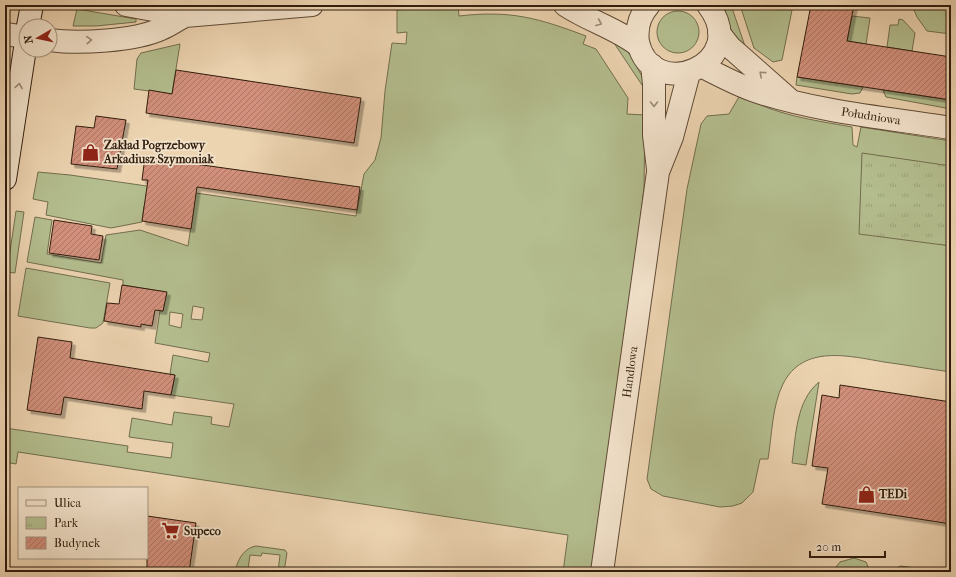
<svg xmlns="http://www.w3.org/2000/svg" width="956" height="577" font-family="'IM FELL French Canon',serif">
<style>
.green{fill:#b4be8f;stroke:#726e4e;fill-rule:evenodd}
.park{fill:url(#park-tufts);stroke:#726e4e}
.building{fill:url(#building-hatch);stroke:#311d0d;filter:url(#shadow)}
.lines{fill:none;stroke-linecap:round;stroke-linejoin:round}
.street-casing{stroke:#604b36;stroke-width:24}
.secondary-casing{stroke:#311d0d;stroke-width:24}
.street{stroke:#f3e3cc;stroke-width:22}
.secondary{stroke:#f3e3cc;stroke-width:22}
.oneway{stroke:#9c8a76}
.labels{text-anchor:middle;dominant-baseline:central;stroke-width:3.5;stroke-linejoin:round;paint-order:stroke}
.street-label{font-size:12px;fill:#311d0d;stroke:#f3e3cc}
.poi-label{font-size:12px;font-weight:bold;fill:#311d0d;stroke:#f3e3cc;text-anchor:start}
</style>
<defs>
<pattern id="park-tufts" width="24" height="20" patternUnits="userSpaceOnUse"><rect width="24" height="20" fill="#b4be8f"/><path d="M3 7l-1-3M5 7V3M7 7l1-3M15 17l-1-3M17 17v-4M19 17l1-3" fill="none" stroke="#9ba37a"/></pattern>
<pattern id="building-hatch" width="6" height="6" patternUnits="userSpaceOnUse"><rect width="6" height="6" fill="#d2907c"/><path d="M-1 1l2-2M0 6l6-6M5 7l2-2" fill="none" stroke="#ab7564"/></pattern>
<filter id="shadow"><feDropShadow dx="3.5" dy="3.5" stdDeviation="0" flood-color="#0004"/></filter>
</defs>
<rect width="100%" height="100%" fill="#edd4b1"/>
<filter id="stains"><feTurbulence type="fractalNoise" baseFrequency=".005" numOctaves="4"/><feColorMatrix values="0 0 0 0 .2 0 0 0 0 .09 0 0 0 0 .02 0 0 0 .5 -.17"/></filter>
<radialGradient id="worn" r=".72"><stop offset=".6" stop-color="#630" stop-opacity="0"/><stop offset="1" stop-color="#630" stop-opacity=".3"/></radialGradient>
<!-- green -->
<path class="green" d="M458 5 459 16C511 10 538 18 586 36L583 44 596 49 628 98 627 114 645 115 644 188 638 239 592 572H563L568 535 18 452 16 464 5 462V428L128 446 127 452 171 458 173 443 129 437 132 418 172 425 174 412 212 417 211 424 229 427 234 404 171 395 175 375 170 374 173 355 208 362 210 353 155 343 160 311H163L166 292 123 285V280L27 262 35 217 52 220 47 254 101 263 106 235 140 230 188 246 193 213 144 206 142 222 111 228 46 215 48 202 33 199 38 172 70 175 356 216 364 174 375 160 381 138 385 91 392 43 406 44 407 32 397 33V10ZM193 306 204 308 202 320 191 319ZM170 312 183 314 181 328 169 325Z
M723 5H731L747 52 733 36Z
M740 5H793L782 60 773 62 754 48Z
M912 5H951V34L927 31 917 17Z
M77 9 136 19V22L96 26H73Z
M657 32a21 21 0 1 1 42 0a21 21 0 1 1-42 0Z
M852 16 870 18 866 44 847 41Z
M899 19 903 20 915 33 912 51 887 47 890 25H898Z
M608 34 626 48 643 78 646 91Z
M180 44 172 94 134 89 137 59 141 53Z
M797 77 863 87 860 93 852 94 796 85Z
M883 90 951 100V109L886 97Z
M740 95C775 115 813 120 852 127L853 145 857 147 861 127 951 141V372C929 369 907 365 884 362 849 356 803 344 783 384 772 406 772 435 768 459H760L753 492 742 503 733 506 720 507 663 496 651 489 647 479 687 189 701 124 707 116 729 114Z
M16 211 24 212 15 273 7 272Z
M26 268 110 283 103 323 96 328H90L18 316Z
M819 382 806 465 792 463C796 435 796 401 819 382Z
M256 546 285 550 287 553 284 572H278L280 555 262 553 261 556 250 555 248 569 236 568C239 557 245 548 256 546Z
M854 558 866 562 870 571 852 568 851 572H832L840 562Z
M901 566 922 569 926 572H893L896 568Z"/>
<!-- park -->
<path class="park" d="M862 153 951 166V246L859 234Z"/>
<!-- building -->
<path class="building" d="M811 5H854L847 41 951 57V100L797 77Z
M176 70 361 98 354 143 146 113 149 90 172 94Z
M96 116 126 120 117 169 71 164 76 126 94 128Z
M145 157 360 187 357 210 197 187 191 229 142 221 148 180H142Z
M54 220 92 226 91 234 103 236 99 260 49 253Z
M122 285 167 292 163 311 155 310 152 326 141 324V327L104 321 107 303 119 304Z
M38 337 72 342 70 358 175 375 171 395 144 391 142 409 64 397 61 415 27 410Z
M840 385 951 402V524L822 504 828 468 812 466 822 395 839 398Z
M147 516 196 523 189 572H147Z"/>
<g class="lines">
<defs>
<path id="street" d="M126 5 185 16 312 5
M565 5C589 21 616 28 639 46
M649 5C640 15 636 28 638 42 652 105 753 64 708 5
M719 33 730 47 790 100
M5 34 26 37
M50 40C78 44 135 41 161 29 169 26 177 20 185 16
M652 65 654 84V135L658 169
M703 67C721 76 739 86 758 92 820 112 887 118 951 128
M602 572 658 172 672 137 689 73"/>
<path id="secondary" d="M28 26 32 5
M5 179 26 42"/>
</defs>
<!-- street casing -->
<use href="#street" class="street-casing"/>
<!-- secondary casing -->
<use href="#secondary" class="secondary-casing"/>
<!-- street -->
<use href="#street" class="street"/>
<!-- secondary -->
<use href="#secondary" class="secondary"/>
</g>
<!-- one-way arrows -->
<defs><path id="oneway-chevron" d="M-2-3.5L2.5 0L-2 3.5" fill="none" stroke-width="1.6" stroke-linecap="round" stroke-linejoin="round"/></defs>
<g class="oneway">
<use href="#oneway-chevron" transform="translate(599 23) rotate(23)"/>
<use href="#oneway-chevron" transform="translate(89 40) rotate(-4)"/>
<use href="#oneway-chevron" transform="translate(762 74) rotate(-139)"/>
<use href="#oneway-chevron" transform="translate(19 86) rotate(-81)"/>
<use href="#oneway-chevron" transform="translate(654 104) rotate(90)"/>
</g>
<!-- icons -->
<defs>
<symbol id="shop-bare" viewBox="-9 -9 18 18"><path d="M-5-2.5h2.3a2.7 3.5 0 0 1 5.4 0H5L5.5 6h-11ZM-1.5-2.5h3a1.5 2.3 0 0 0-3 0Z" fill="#8f2418" stroke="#f3e3cc" stroke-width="2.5" paint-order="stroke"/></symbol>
<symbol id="supermarket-bare" viewBox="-9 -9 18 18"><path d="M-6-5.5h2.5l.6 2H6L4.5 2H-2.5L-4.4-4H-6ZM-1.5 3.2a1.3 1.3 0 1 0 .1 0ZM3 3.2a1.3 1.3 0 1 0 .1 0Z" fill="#8f2418" stroke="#f3e3cc" stroke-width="2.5" paint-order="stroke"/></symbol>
</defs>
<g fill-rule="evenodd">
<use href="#shop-bare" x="78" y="140" width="25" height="25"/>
<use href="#shop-bare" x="854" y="482" width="25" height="25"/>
<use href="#supermarket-bare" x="158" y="518" width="25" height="25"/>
</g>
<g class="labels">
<!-- street labels -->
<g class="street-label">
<text transform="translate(871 116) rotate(9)">Południowa</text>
<text transform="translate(630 372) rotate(-82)">Handlowa</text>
</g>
<!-- poi labels -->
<g class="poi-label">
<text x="104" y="145">Zakład Pogrzebowy<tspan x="104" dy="14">Arkadiusz Szymoniak</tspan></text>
<text x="879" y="494">TEDi</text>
<text x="184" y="531">Supeco</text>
</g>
</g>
<!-- margin -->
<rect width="956" height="577" fill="none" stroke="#edd4b1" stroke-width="20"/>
<rect x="6" y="6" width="944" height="565" fill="none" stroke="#311d0d" stroke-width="2"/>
<rect x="10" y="10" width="936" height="557" fill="none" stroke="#311d0d"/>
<!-- legend -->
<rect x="18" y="487" width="130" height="72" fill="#f3e3cc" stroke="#a59480"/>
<rect x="26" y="500" width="20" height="6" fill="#f3e3cc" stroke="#a59480"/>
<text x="54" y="507" font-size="12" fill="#311d0d">Ulica</text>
<rect x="26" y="517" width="20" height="12" fill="url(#park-tufts)" stroke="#a59480"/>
<text x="54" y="527" font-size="12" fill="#311d0d">Park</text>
<rect x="26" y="537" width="20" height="12" fill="url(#building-hatch)" stroke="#a59480"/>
<text x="54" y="547" font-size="12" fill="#311d0d">Budynek</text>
<!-- north arrow -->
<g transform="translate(38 38) rotate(261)"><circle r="19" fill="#f3e3cc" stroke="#a59480"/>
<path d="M0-3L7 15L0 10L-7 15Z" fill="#8f2418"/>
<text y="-6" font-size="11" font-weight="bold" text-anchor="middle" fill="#311d0d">N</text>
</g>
<!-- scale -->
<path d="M810 551v6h75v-6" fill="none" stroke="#311d0d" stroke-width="2"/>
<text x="816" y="551" font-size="12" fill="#311d0d" stroke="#f3e3cc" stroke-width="3" paint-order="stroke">20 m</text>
<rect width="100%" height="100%" filter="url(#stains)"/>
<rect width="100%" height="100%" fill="url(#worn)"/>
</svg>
